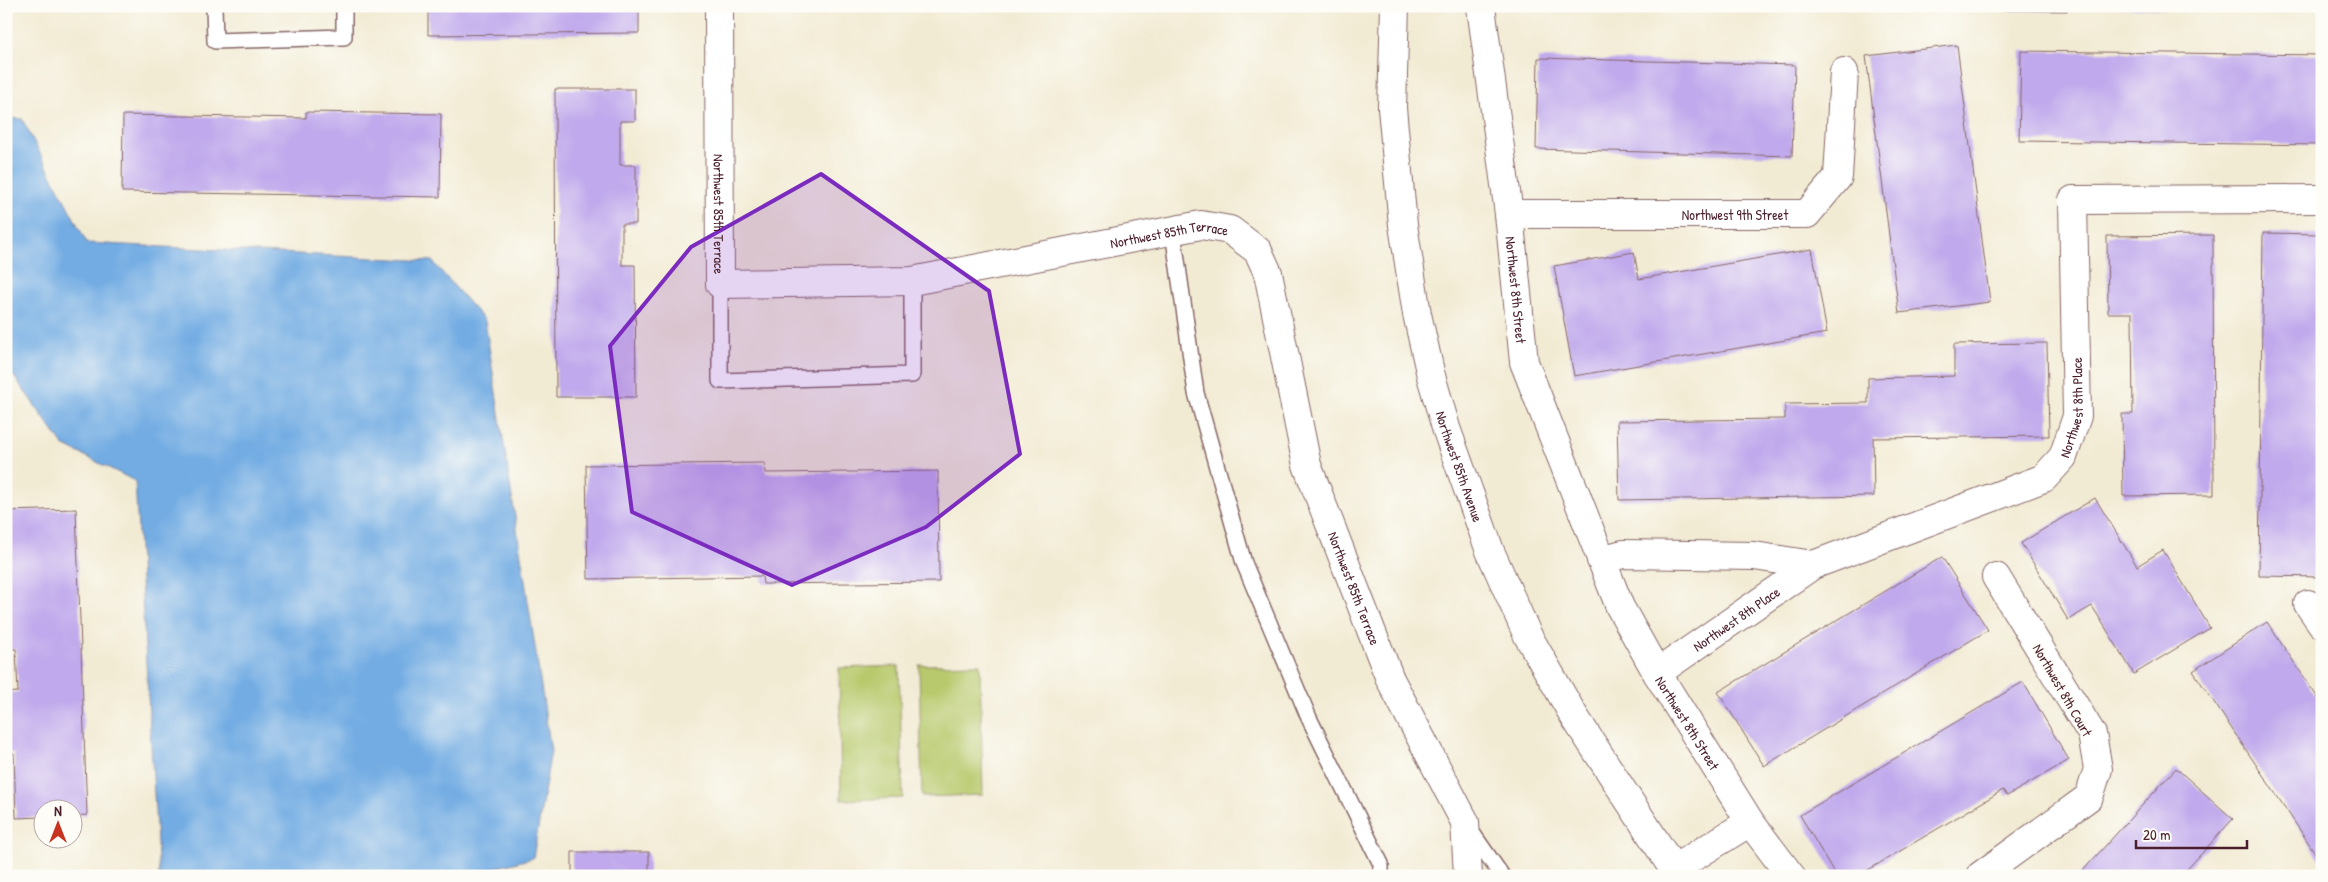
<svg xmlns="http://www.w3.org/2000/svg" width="2328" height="882" font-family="'Patrick Hand',sans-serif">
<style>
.green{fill:#b7c96c;stroke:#80744c}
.water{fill:#72ace3;stroke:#5e6687}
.building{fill:#c0a9ec}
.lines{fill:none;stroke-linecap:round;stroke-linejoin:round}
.lane-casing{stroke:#856666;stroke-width:18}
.street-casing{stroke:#856666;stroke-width:30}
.lane{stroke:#fff;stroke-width:15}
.street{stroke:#fff;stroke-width:28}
.marked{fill:#7b2cbf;fill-opacity:0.2;stroke:#7b2cbf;stroke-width:4;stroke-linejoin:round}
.labels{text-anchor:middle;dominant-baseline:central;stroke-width:4.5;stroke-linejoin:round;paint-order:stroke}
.street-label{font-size:14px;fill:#4a1f2b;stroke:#fdfcf7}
</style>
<rect width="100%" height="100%" fill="#fdfcf7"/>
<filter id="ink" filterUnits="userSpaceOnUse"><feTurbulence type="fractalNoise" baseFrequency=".02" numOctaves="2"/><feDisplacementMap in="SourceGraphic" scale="10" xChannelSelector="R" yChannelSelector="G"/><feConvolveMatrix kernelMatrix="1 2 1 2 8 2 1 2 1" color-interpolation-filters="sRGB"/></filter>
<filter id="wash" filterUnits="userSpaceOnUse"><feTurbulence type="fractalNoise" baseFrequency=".0096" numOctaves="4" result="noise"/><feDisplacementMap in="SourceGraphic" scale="20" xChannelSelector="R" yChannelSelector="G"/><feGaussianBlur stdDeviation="1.12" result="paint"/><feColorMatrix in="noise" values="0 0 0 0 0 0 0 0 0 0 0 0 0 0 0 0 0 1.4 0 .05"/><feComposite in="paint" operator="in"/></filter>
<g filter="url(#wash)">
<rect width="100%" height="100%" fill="#f2ebd4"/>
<!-- green -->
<path class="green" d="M980 664 983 795 922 797 919 665Z
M899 666 903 798 841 800 839 668Z"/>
<!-- water -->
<path class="water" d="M6 118 22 119 87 243 432 261 485 321 551 751 533 858 463 876H159L135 481 63 445 6 365Z"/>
<g id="blocks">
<!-- building -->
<path class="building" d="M428 6H639V33L428 35Z
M1972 6H2067V11L1972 10Z
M2122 6H2192V9L2122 8Z
M1957 45 1990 302 1899 313 1866 56Z
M2021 51 2322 55V145L2019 141Z
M1538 58 1795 65 1792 156 1536 149Z
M555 89H635V121H620V165H636V224H622V265H635L636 397H556Z
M306 112 441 114 440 197 122 192 123 115 306 118Z
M2263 233 2322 234V577L2259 576Z
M2213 235 2214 495 2123 496 2122 414H2133L2132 313H2108L2107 236Z
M1812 249 1827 333 1574 376 1554 266 1634 252 1639 279Z
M2047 343 2049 436 1873 438 1874 496 1619 500 1617 421 1785 419V404L1868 403V378L1954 376V344Z
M765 463 766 473 938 471 939 582 763 584 762 576 588 579 586 465Z
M2095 498 2137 566 2163 550 2210 628 2134 674 2092 606 2068 620 2021 543Z
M76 509 87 815 72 816V810H42V817L16 818 14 753H6V693L18 692 16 649H6V511Z
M1942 557 1988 630 1764 766 1718 692Z
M2267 622 2322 704V863L2193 671Z
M2023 682 2069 760 2007 796 2003 790 1858 876H1836L1800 815Z
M2176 768 2233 819 2181 876H2078Z
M572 852H649V876H572Z"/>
</g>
</g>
<g filter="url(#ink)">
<use href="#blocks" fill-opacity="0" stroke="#856666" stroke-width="1"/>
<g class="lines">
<defs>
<path id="lane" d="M214 6 215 41 344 37V6
M1173 232 1196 393 1244 563 1309 718 1381 864V876
M720 284V381L912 375V281
M1468 827 1502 876"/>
<g id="street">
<path id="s1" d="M719 6 720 284 912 281 1201 225 1230 230 1258 251 1268 273 1307 465 1390 679 1465 822 1468 876"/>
<path id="s2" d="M1395 6 1392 108 1403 225 1417 314 1431 376 1446 428 1490 551 1528 636 1574 716 1678 876"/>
<path id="s3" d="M1481 7 1509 214 1524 362 1620 607 1657 673 1750 822 1791 876"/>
<path id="s4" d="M1509 214H1807L1838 177 1844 72"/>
<path d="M1601 560 1623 554 1754 556 1813 565"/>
<path d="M2308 604 2322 624"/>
<path id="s5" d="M1657 673 1813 565 2044 478 2063 457 2077 416 2073 200 2322 199"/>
<path d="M1674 869 1750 822"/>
<path d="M1980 876 2089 797 2098 769 2092 734 1996 577"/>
</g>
</defs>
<!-- lane casing -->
<use href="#lane" class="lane-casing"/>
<!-- street casing -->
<use href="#street" class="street-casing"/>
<!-- lane -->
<use href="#lane" class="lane"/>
<!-- street -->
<use href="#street" class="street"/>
</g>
</g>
<!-- marked area -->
<path class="marked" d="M821 174 989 291 1020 454 926 527 792 585 632 512 610 346 691 247Z"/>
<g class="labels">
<!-- street labels -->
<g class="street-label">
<text stroke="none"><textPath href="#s1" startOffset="208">Northwest 85th Terrace</textPath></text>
<text stroke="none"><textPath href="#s4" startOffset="226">Northwest 9th Street</textPath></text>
<text stroke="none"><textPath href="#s1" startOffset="732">Northwest 85th Terrace</textPath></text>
<text stroke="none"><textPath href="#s3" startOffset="285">Northwest 8th Street</textPath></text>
<text stroke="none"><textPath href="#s5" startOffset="516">Northwest 8th Place</textPath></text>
<text stroke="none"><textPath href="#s2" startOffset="468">Northwest 85th Avenue</textPath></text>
<text stroke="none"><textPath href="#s1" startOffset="1181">Northwest 85th Terrace</textPath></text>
<text stroke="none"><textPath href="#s5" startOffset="96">Northwest 8th Place</textPath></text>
<text transform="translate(2063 690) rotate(60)">Northwest 8th Court</text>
<text stroke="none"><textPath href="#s3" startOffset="755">Northwest 8th Street</textPath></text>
</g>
</g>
<!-- margin -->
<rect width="2328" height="882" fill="none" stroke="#fdfcf7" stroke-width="25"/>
<!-- north arrow -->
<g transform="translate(58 824)"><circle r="24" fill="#fdfcf7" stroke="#b5a4a5"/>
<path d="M0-4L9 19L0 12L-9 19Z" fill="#c8321e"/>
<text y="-8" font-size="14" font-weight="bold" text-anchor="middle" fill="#4a1f2b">N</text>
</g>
<!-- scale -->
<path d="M2136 840v8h111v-8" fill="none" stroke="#4a1f2b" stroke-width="2.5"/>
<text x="2143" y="840" font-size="15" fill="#4a1f2b" stroke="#fdfcf7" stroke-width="4" paint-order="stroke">20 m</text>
</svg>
